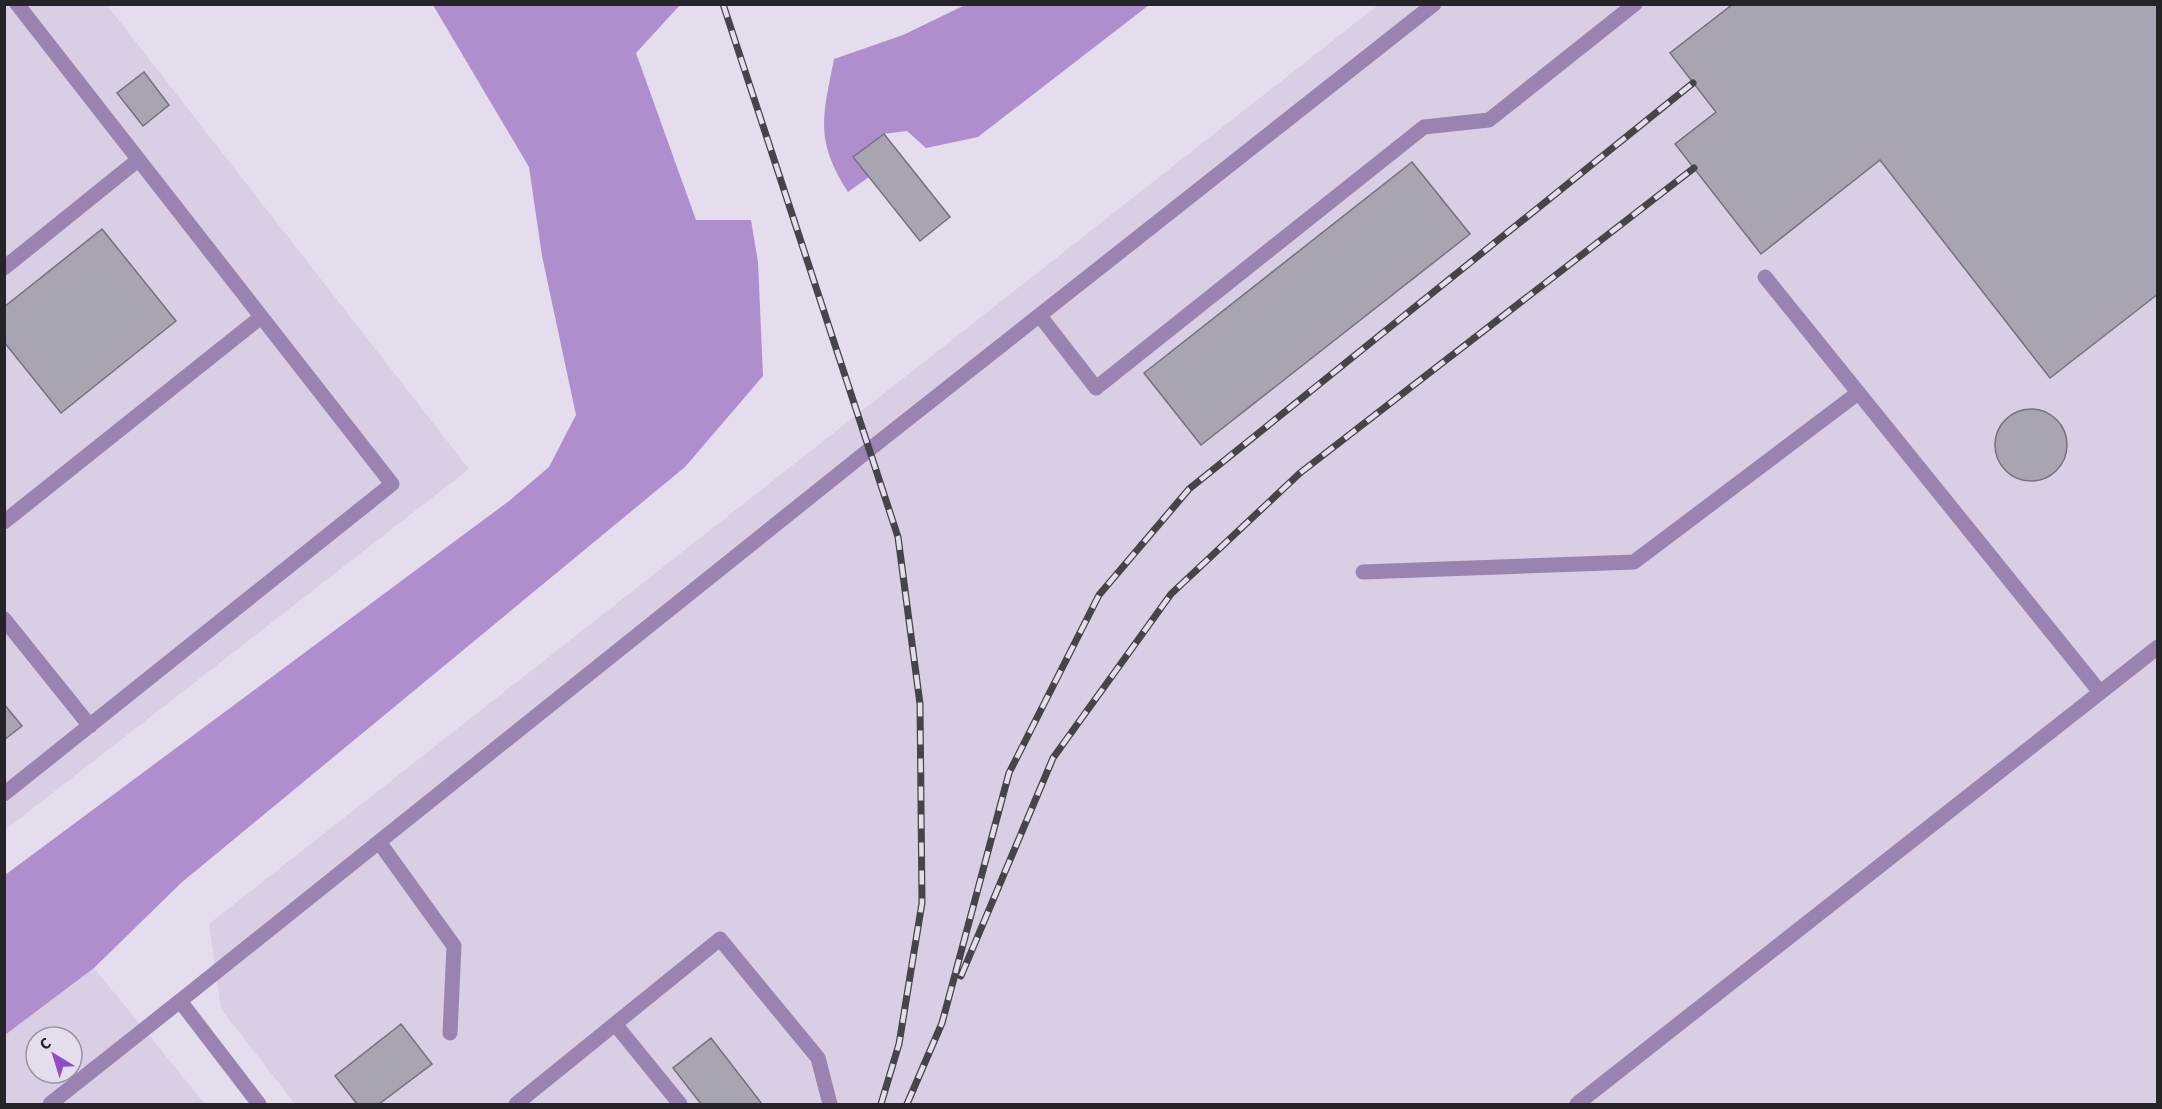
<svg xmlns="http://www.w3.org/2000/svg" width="2162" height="1109" font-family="'Source Sans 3',sans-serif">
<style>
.built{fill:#d9cee4;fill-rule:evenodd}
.forest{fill:#af8ece}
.building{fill:#aaa3b2;stroke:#77707f;stroke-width:1.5}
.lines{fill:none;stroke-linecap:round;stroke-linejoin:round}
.lane{stroke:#9a83b0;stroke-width:15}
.street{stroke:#9a83b0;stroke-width:15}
.rail-casing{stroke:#46434a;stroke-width:7}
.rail{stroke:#e5dded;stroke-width:4.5;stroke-dasharray:14;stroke-linecap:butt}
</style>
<rect width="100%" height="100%" fill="#e5dded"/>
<!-- built -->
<path class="built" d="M5 5H107L469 469 5 830Z
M1378 5H2157V1104H295L221 1009 209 924Z
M94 968 205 1104H5V1035ZM36 1037H72V1073H36Z"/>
<!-- forest -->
<path class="forest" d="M433 5H680L636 53 696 220H751L758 262 763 376 685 467 181 883 94 968 5 1035V875L509 501 549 467 576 415 542 256 529 167Z
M965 5H1149L978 137 926 148 907 131 883 134 853 157 869 177 848 192C814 139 823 116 834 59L903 35Z"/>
<!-- building -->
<path class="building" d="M1733 4H2158V294L2050 378 1880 160 1761 254 1675 144 1716 112 1670 53Z
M144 72 169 105 143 126 117 93Z
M884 134 950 217 920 241 853 157Z
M1412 162 1470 234 1201 445 1144 373Z
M102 229 176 321 61 413 4 342V307Z
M1995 445a36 36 0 1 1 72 0a36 36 0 1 1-72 0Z
M4 704 22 726 4 740Z
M401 1024 432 1064 379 1104H357L335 1076Z
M711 1038 762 1104H701L673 1068Z"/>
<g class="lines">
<!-- lane -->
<path class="lane" d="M4 268 138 160
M1765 277 2100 692
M1040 316 1096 388 1424 127 1489 120 1635 4
M4 522 261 317
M1363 572 1634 562 1858 393
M4 619 90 726
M4 794 392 484 17 4
M379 842 454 946 450 1033
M180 1001 870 449 1434 4
M615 1024 680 1104
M516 1104 720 939 818 1058 830 1104
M1577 1104 2158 647"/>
<!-- street -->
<path class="street" d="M50 1104 180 1001 259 1104"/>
<defs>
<path id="rail" d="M723 4 898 537 920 704 922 903 899 1044 881 1104
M961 976 1053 758 1171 594 1300 473 1694 168
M907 1104 942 1023 1009 773 1099 595 1189 489 1693 83"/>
</defs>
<!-- rail casing -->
<use href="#rail" class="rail-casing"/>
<!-- rail -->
<use href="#rail" class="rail"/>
</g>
<!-- border -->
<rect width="2162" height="1109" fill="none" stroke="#262329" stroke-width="12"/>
<!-- north arrow -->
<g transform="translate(54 1055) rotate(322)"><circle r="28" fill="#e5dded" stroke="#99939f" stroke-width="1.5"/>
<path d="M0-4.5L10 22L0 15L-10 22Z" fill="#914ec3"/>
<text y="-9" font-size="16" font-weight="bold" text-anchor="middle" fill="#262329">С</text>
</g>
</svg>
